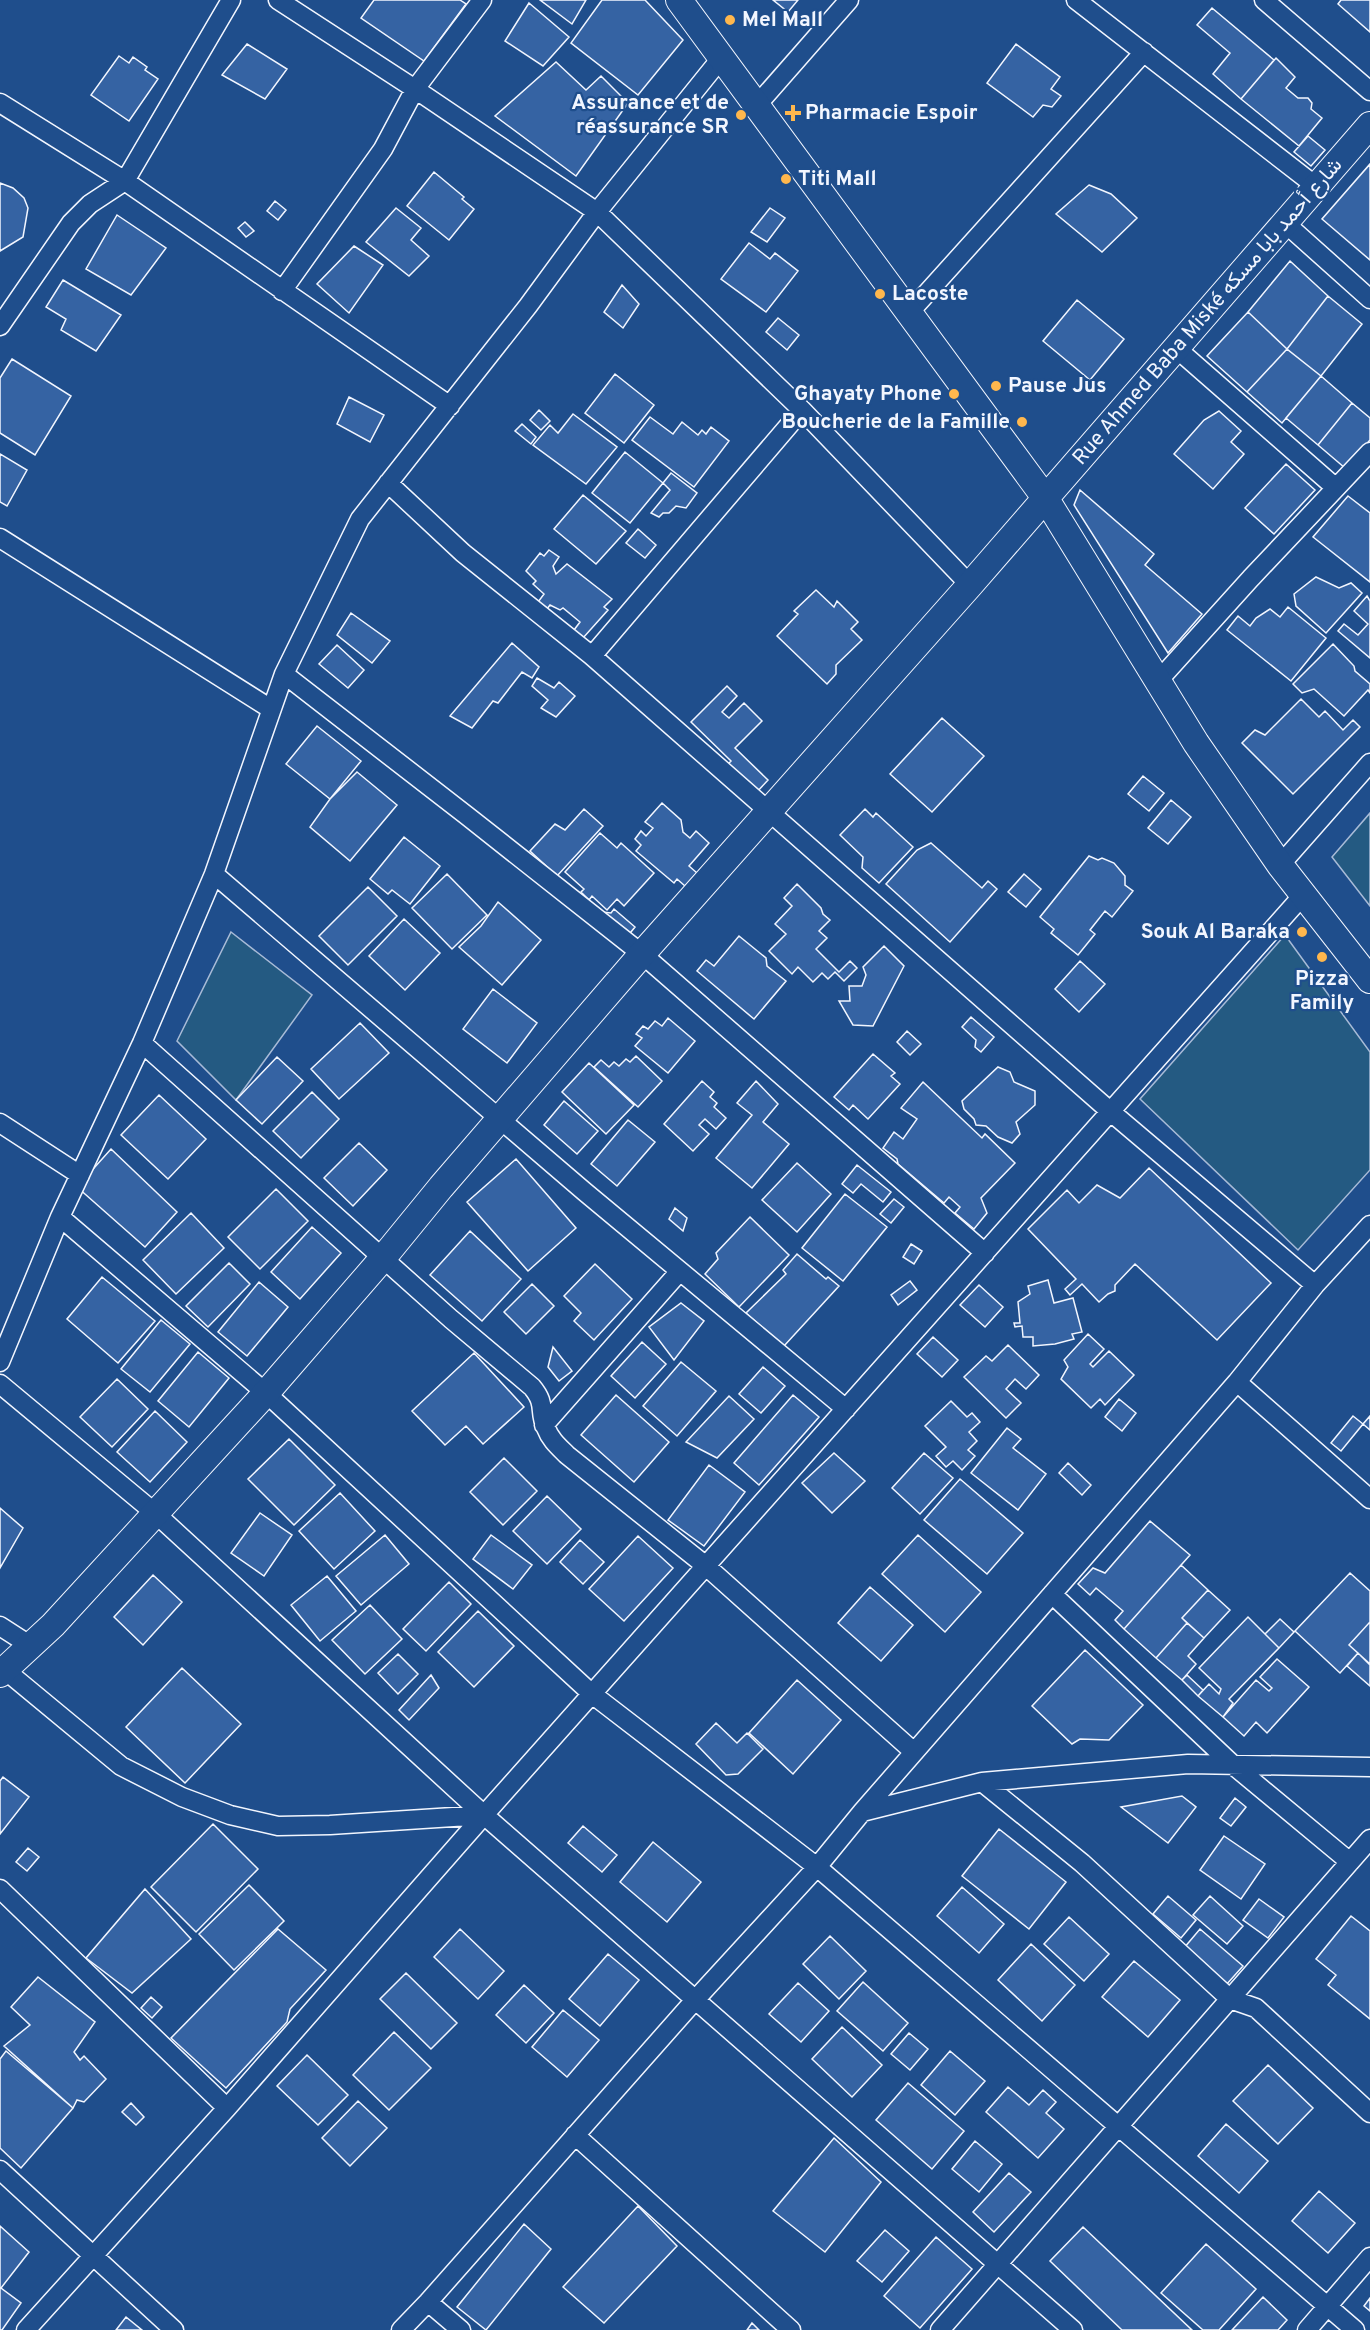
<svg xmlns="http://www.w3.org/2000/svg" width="1370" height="2330" font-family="Overpass,Vazirmatn,sans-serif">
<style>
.green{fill:#245a82;stroke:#a8bbd7;stroke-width:1.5}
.building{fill:#3563a3;stroke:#f2f6ff;stroke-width:1.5}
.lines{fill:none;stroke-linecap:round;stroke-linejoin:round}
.street-casing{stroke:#f2f6ff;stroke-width:21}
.secondary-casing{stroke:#f2f6ff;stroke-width:28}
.street{stroke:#1f4e8c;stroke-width:18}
.secondary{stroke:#1f4e8c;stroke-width:26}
.poi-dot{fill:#ffb74d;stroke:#1f4e8c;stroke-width:2}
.labels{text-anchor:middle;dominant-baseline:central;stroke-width:4.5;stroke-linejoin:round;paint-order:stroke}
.poi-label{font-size:21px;font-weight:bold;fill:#f2f6ff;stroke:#1f4e8c;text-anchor:start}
.street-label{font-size:21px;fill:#f2f6ff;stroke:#1f4e8c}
</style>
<rect width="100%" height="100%" fill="#1f4e8c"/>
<!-- green -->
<path class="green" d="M1370 813V906L1332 857Z
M231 932 312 995 236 1100 177 1041Z
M1285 935 1370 1052V1170L1298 1250 1140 1099Z"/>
<!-- building -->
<path class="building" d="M374 0H460L466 4 424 61 361 18Z
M540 0H586L572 24Z
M602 0H645L683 40 638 95 571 43Z
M773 0H798L788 12Z
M1341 0H1370V32L1338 4Z
M529 3 569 37 543 66 505 41Z
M1212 8 1274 60 1241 99 1213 74 1230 53 1197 25Z
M247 44 287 69 265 99 222 75Z
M1016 44 1060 77 1051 89 1061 96 1052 107 1043 105 1033 117 987 83Z
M119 56 129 63 133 57 147 67 145 70 158 79 129 121 91 95Z
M1276 58 1295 77 1286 88 1298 98H1308L1312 103 1311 109 1322 118 1299 146 1241 99Z
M556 62 586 90 601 76 628 103 576 176 495 116Z
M1308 136 1325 150 1311 166 1294 152Z
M1370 164V260L1322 219Z
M434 172 464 197 462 199 474 209 449 240 407 206Z
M0 183 13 188 24 198 28 208 23 237 0 251Z
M1089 185 1111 194 1137 218 1102 252 1056 214Z
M275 201 286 210 278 220 267 211Z
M396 208 421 228 411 240 429 256 409 276 366 242Z
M770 208 785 218 767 242 751 232Z
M117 215 166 248 131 295 86 269Z
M245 222 254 231 246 237 238 228Z
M749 243 770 259 775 253 798 271 766 312 721 279Z
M354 246 383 265 349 313 317 284Z
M1290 261 1328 296 1287 349 1248 312Z
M63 280 121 315 96 351 61 330 66 319 46 307Z
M622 285 639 304 623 328 604 312Z
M1328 296 1362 324 1321 376 1287 349Z
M1077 300 1124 339 1090 380 1043 341Z
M1248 312 1287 349 1247 392 1207 356Z
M778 318 799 335 787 350 766 332Z
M1287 349 1321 376 1282 423 1247 392Z
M12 359 71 396 35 455 0 433V378Z
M615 374 654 405 624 443 585 413Z
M1321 376 1352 403 1318 445 1286 418Z
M349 397 384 415 370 442 337 424Z
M1352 403 1370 418V440L1345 468 1318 445Z
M539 410 550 421 541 430 530 420Z
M1219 411 1241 431 1231 442 1244 454 1213 489 1174 454 1204 420Z
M573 414 617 447 586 484 533 445 550 425 558 433Z
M650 417 673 434 682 422 698 435 702 430 706 434 711 427 729 441 694 487 632 440Z
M522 424 536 437 531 444 515 431Z
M625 452 663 483 630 523 592 493Z
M0 454 27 470 7 506 0 502Z
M1286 464 1315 490 1274 534 1245 508Z
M671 473 697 493 686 508 676 506 669 513H663L659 517 651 513 670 490 663 483Z
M1080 490 1154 554 1145 565 1202 614 1168 653 1074 505Z
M583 495 626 531 596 564 554 529Z
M1348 496 1370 513V582L1313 537Z
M638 529 656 545 645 558 626 543Z
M549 550 559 557 553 566 556 574 567 564 612 599 604 607 608 610 583 638 574 630 580 622 563 608 560 610 550 605 547 609 538 602 544 594 533 584 536 581 526 571 540 553 544 556Z
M1316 577 1339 588 1351 583 1362 593 1326 633 1296 606 1294 594Z
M816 590 834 607 837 601 858 622 851 629 862 640 836 665V674L827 684 777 636 798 614 794 611Z
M1367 596 1370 601V658L1338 631 1344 624 1358 635 1368 624 1354 611Z
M1288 607 1326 638 1291 681 1227 630 1238 616 1250 626 1256 618 1270 609 1280 617Z
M351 613 390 641 372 663 337 635Z
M512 643 539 667 532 678 522 672 498 703 493 701 472 728 450 716Z
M1333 644 1354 666 1355 671 1370 684V693L1368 690 1344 716 1314 689 1302 693 1293 684Z
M337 645 364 670 348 688 319 664Z
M537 678 554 688 559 682 575 696 556 717 541 708 548 700 532 686Z
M727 686 737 696 722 712 729 718 744 703 762 721 735 748 768 780 756 793 727 765 731 761 691 722Z
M1301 699 1319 717 1325 711 1343 730 1353 720 1360 727 1293 794 1242 743 1255 730 1265 735Z
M942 718 984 756 932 812 890 774Z
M317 726 361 761 330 799 286 764Z
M357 772 397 805 350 861 310 827 330 799Z
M1143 776 1164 793 1149 811 1128 794Z
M1171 800 1191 817 1168 844 1148 828Z
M662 803 681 820 683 832 690 838 696 831 709 843 689 866 697 873 685 886 677 879 674 883 636 851 641 845 635 839 641 831 646 836 653 828 645 822Z
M584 809 603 826 557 876 530 851 555 824 565 830Z
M865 809 873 817 876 813 913 847 879 883 862 868 863 857 840 835Z
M600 833 617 848 621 843 654 873 624 906 617 899 607 910 592 896 589 900 581 892 584 889 565 872Z
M404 837 440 866 410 904 392 890 388 894 370 879Z
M931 843 982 888 988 881 997 889 950 942 886 884 917 850Z
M1089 856 1098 860 1102 858 1114 863 1125 876V885L1133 891 1112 917 1105 911 1090 930 1095 934 1078 955 1051 933 1054 929 1040 917Z
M447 874 487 915 452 949 412 908Z
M1024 874 1041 889 1026 907 1008 892Z
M797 884 821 908 823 914 830 920 819 931 827 938 816 949 839 972 850 961 857 968 844 981 835 972 828 979 822 973 813 982 798 967 792 974 769 951 786 934 775 924 792 906 784 898Z
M368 887 397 916 348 965 319 936Z
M498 902 541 940 502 985 459 947 481 926Z
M614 909 635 927 626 938 602 912 611 913Z
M404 919 440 953 405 990 369 956Z
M739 936 766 958 767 966 786 981 754 1019 697 971 706 960 714 966Z
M884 946 904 966 873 1026 853 1025 839 1001H850L849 986H862L866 975 863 967Z
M1080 961 1105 984 1079 1012 1055 989Z
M493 989 537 1023 507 1063 463 1029Z
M971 1017 994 1037 981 1052 975 1047 976 1040 962 1027Z
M668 1018 695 1041 668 1073 635 1046 642 1038 636 1034 643 1026 648 1029 655 1021 662 1026Z
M360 1023 389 1053 339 1099 311 1069Z
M907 1031 921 1044 910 1055 897 1042Z
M873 1054 895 1073 891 1076 900 1084 868 1119 853 1105 849 1110 834 1097Z
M636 1056 662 1081 638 1107 594 1067 601 1060 609 1067 614 1062 619 1066 626 1059 630 1062Z
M277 1057 303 1081 262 1124 236 1100Z
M589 1063 634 1105 606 1134 562 1092Z
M998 1067 1010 1072 1014 1082 1035 1091V1105L1016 1122 1020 1134 1012 1143 998 1137 986 1126 976 1125 974 1119 964 1109 962 1101Z
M702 1081 714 1092 710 1097 717 1103 714 1107 726 1118 716 1129 705 1119 699 1125 709 1134 693 1151 664 1124Z
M756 1081 778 1104 763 1122 789 1144 752 1188 716 1158 752 1115 737 1103Z
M923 1082 982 1138 985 1134 1015 1163 981 1198 987 1213 974 1229 955 1213 960 1207 949 1197 944 1203 898 1164 897 1159 883 1148 894 1132 903 1139 917 1119 901 1108Z
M312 1092 339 1119 301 1158 273 1131Z
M159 1095 206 1139 168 1179 121 1135Z
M564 1101 598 1131 577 1154 544 1125Z
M628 1120 655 1142 617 1186 591 1164Z
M359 1143 387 1170 353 1206 324 1178Z
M111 1149 177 1212 145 1247 77 1187Z
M516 1159 576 1228 528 1271 467 1202Z
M797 1163 831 1194 797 1232 762 1200Z
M857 1165 891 1192 883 1202 861 1184 853 1193 842 1184Z
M1149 1168 1271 1283 1217 1340 1135 1264 1115 1285V1291L1108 1294 1099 1302 1082 1284 1070 1295 1065 1289 1076 1279 1028 1229 1067 1190 1079 1203 1097 1185 1120 1198Z
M276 1189 308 1221 260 1269 228 1237Z
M845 1194 887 1227 843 1281 802 1248Z
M894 1199 904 1207 891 1223 880 1214Z
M675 1208 687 1218 683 1231 669 1219Z
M191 1213 224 1248 176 1294 143 1260Z
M750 1217 789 1255 739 1307 705 1274 718 1259 716 1253Z
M312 1227 341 1253 300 1299 271 1272Z
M470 1231 521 1279 482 1321 430 1275Z
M911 1244 922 1251 914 1264 903 1257Z
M797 1254 826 1279 828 1277 839 1286 784 1346 746 1313 786 1274 783 1270Z
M229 1263 250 1284 208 1327 186 1306Z
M595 1264 632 1299 594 1340 574 1321 581 1313 564 1296Z
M102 1277 155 1321 118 1363 67 1319Z
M1048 1280 1054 1303 1073 1298 1082 1332 1072 1334 1074 1339 1055 1344 1033 1346V1337H1023L1022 1326 1015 1327 1014 1323H1020L1018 1302 1030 1294 1028 1286Z
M910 1281 917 1290 898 1305 891 1295Z
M259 1282 288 1307 247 1356 218 1332Z
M532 1284 554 1306 526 1334 504 1312Z
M979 1285 1003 1307 985 1327 960 1305Z
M681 1303 704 1321 674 1360 649 1327Z
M161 1320 190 1344 150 1392 121 1369Z
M1088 1334 1104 1349 1090 1364 1093 1367 1109 1351 1134 1375 1105 1405 1100 1399 1091 1408 1061 1379 1068 1367 1064 1360Z
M933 1337 958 1360 942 1377 917 1354Z
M642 1342 666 1364 635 1398 611 1376Z
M1008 1345 1039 1375 1026 1389 1015 1379 1006 1389 1021 1403 1006 1418 964 1377 986 1356 992 1361Z
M553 1347 572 1371 559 1381 548 1367Z
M198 1352 229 1378 189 1427 158 1401Z
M474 1353 524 1407 483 1444 466 1426 445 1445 412 1411Z
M681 1362 716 1391 677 1436 643 1406Z
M763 1367 785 1386 761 1413 739 1394Z
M117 1379 148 1409 112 1447 80 1417Z
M616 1395 669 1442 634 1482 581 1435Z
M793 1395 819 1417 759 1485 734 1463Z
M729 1396 754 1419 717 1458 686 1442Z
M1119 1399 1136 1413 1122 1431 1105 1417Z
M951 1401 967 1417 972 1413 980 1422 969 1432 977 1441 968 1450 975 1456 962 1470 953 1461 946 1467 936 1456 946 1447 925 1426Z
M155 1411 187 1442 150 1482 117 1452Z
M1353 1416 1363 1424 1341 1451 1331 1443Z
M1370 1416V1430L1363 1424Z
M1007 1428 1021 1439 1013 1448 1046 1474 1018 1510 971 1473Z
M289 1439 335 1485 294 1525 248 1479Z
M834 1453 865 1481 832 1513 802 1483Z
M924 1453 953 1478 920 1514 892 1488Z
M504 1458 537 1491 503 1525 470 1492Z
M1068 1463 1091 1485 1082 1495 1059 1473Z
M709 1465 745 1492 704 1546 668 1520Z
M960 1479 1023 1533 987 1574 924 1520Z
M340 1493 375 1531 334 1569 299 1531Z
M547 1496 581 1529 547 1564 513 1531Z
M0 1508 23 1528 0 1568Z
M260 1513 292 1535 264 1576 231 1553Z
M1150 1521 1190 1555 1124 1629 1115 1620 1123 1611 1096 1588 1090 1595 1078 1584 1093 1568 1105 1573Z
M385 1535 409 1564 361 1605 336 1576Z
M491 1535 532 1565 513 1589 473 1559Z
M918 1535 981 1592 945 1632 882 1574Z
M638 1536 673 1568 624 1621 589 1589Z
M580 1540 604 1562 583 1584 560 1562Z
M1181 1565 1208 1590 1182 1618 1187 1623 1156 1658 1124 1629Z
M1350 1573 1370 1591V1622L1349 1645 1358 1653 1340 1673 1295 1631Z
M153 1575 182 1602 143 1645 114 1617Z
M327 1576 356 1611 320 1641 291 1605Z
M449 1582 471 1604 426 1651 403 1629Z
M870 1587 913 1625 881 1661 838 1623Z
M1208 1590 1230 1610 1204 1638 1182 1618Z
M370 1605 402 1639 365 1674 332 1640Z
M478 1611 514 1646 474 1687 438 1652Z
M1248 1617 1279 1648 1229 1699 1233 1703 1223 1717 1198 1696 1209 1684 1219 1694 1221 1689 1199 1668Z
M1280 1619 1294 1632 1279 1648 1265 1634Z
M1187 1623 1204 1638 1188 1656 1196 1664 1182 1680 1156 1658Z
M1369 1623 1370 1624V1664L1349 1645Z
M1085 1650 1143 1705 1109 1740 1080 1739 1072 1744 1032 1706Z
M1358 1653 1370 1665V1686L1347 1666Z
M398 1654 418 1674 398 1694 378 1673Z
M1277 1659 1309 1687 1267 1733 1256 1722 1244 1736 1223 1717 1256 1680 1269 1691 1272 1688 1260 1677Z
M182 1668 241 1724 185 1783 126 1727Z
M431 1675 439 1688 409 1720 399 1710Z
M1187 1675 1203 1690 1198 1696 1182 1680Z
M797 1680 841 1720 793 1774 749 1733Z
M716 1723 737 1743 747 1733 763 1749 738 1774 726 1775 696 1744Z
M3 1777 29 1797 0 1834V1781Z
M1182 1796 1196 1807 1168 1843 1121 1807Z
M1235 1798 1246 1807 1231 1826 1220 1818Z
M213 1824 258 1869 196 1932 151 1887Z
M583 1826 617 1855 602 1872 568 1843Z
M999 1829 1066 1882 1029 1929 962 1876Z
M1224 1836 1265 1864 1241 1899 1200 1870Z
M653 1842 701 1882 667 1922 620 1882Z
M28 1848 39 1857 27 1871 16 1862Z
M249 1885 284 1921 234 1970 199 1934Z
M962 1887 1004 1924 979 1953 937 1916Z
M145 1889 191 1939 132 1993 86 1958Z
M1168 1896 1196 1920 1181 1938 1153 1914Z
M1210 1896 1243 1926 1227 1944 1193 1915Z
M1259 1899 1284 1917 1268 1938 1243 1920Z
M1351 1916 1370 1931V2019L1328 1985 1336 1975 1316 1959Z
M1069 1917 1109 1954 1084 1981 1044 1944Z
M278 1929 326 1970 290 2009 287 2022 226 2088 171 2038Z
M460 1929 504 1971 478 1999 434 1957Z
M1200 1929 1243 1966 1226 1985 1184 1948Z
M830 1936 866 1971 839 1999 803 1964Z
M1031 1944 1075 1985 1042 2021 998 1980Z
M608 1954 639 1980 600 2026 569 1999Z
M1134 1961 1180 2000 1148 2037 1102 1997Z
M406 1973 457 2023 431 2049 380 1999Z
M38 1977 95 2022 74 2052 80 2060 84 2056 106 2079 84 2102 77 2100 73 2108 4 2046 30 2025 11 2007Z
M863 1982 908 2023 883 2051 837 2011Z
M798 1983 829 2011 801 2042 769 2014Z
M524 1985 554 2013 526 2043 496 2015Z
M151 1997 162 2007 152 2018 141 2008Z
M563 2010 599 2040 567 2077 532 2047Z
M842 2027 882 2065 852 2097 812 2059Z
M394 2032 431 2068 389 2110 353 2075Z
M909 2033 928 2049 910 2070 891 2054Z
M6 2051 73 2108 21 2168 0 2148V2059Z
M950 2051 985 2081 955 2115 921 2085Z
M307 2055 348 2095 318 2125 277 2086Z
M1268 2065 1313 2108 1278 2144 1233 2101Z
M908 2083 964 2131 932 2169 876 2120Z
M1008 2087 1029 2105 1043 2090 1056 2102 1046 2113 1064 2129 1038 2158 986 2112Z
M358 2101 387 2128 350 2166 322 2138Z
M131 2103 144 2117 136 2125 122 2112Z
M1226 2124 1268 2161 1239 2193 1198 2156Z
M834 2138 881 2182 825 2252 773 2211Z
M975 2141 1002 2164 979 2192 952 2169Z
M1009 2173 1031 2192 994 2232 973 2212Z
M1319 2191 1355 2223 1328 2253 1292 2221Z
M638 2206 677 2246 604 2323 563 2287Z
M524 2224 551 2249 486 2330 457 2307Z
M0 2226 29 2252 1 2288 21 2303 2 2330H0Z
M1083 2227 1192 2330H1122L1050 2261Z
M885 2230 909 2251 882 2282 857 2261Z
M936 2237 972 2269 920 2328 884 2296Z
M1206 2244 1256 2289 1219 2330H1203L1161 2293Z
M1263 2297 1287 2320 1278 2330H1232Z
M1370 2298V2311L1364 2306Z
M126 2317 142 2330H116Z
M752 2323 759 2330H747Z"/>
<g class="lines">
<defs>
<path id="street" d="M278 0 415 89 597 212 802 410 970 585
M1076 0 1317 187
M1264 0 1370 91
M0 103 125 181 450 406
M757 105 849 0
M1285 223 1370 299
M282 291 383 149 415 89 482 0
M908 314 1144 52
M0 326 71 223 90 204 125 181 231 0
M1176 348 1336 488
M388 483 463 553 592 656 1111 1112 1315 1285
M0 538 271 709
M592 656 802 410
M284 674 466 815 642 954 985 1253
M1158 681 1251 578 1370 452
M1280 865 1370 763
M214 874 585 1192 846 1409
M142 1043 451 1319 532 1387C547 1405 538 1410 546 1428 550 1439 558 1446 567 1455L706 1566 914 1752
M0 1123 80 1175
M60 1217 266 1393 592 1694 817 1867 1355 2330
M0 1362 60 1217 142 1043 214 874 284 674 360 519 528 306 597 212 722 57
M1237 1382 1370 1499
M0 1384 155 1513 484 1815 1073 2330
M544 1425 680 1271
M1052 1594 1233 1765 1350 1862
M0 1626 31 1646
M5 1670 121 1766 182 1797 230 1815 278 1826 330 1825 484 1815
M982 1782 1082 1863 1230 1999 1256 2008 1370 2113
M862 1812 982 1782 1188 1764 1370 1767
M0 1889 227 2108
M575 2135 791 2330
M0 2170 174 2330
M428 2302 461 2330
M26 2330 227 2108 484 1815 1304 894
M401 2330 428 2302 695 2000 817 1867 862 1812 1237 1382 1315 1285 1370 1225
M940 2330 1370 1839
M1307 2330 1370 2257"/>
<path id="secondary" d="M679 0 1046 499 1196 743 1280 865 1370 980
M0 1674 53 1625 266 1393 383 1258 441 1187 642 954 970 585 1370 125"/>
</defs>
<!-- street casing -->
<use href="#street" class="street-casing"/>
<!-- secondary casing -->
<use href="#secondary" class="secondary-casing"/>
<!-- street -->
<use href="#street" class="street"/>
<!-- secondary -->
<use href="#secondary" class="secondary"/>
</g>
<!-- markers -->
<g class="poi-dot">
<circle cx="730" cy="20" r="6"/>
<path d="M790 104h6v6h6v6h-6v6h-6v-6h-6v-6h6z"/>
<circle cx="741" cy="115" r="6"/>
<circle cx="786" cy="179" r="6"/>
<circle cx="880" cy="294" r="6"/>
<circle cx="996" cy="386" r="6"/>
<circle cx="954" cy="394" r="6"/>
<circle cx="1022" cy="422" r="6"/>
<circle cx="1302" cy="932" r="6"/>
<circle cx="1322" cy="957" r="6"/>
</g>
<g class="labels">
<!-- poi labels -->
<g class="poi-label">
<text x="742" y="20">Mel Mall</text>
<text x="729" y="103" text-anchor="end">Assurance et de<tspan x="729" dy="24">réassurance SR</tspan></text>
<text x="805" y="113">Pharmacie Espoir</text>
<text x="798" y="179">Titi Mall</text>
<text x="892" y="294">Lacoste</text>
<text x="1008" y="386">Pause Jus</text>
<text x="942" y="394" text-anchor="end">Ghayaty Phone</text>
<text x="1010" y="422" text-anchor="end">Boucherie de la Famille</text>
<text x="1290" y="932" text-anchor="end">Souk Al Baraka</text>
<text x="1322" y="979" text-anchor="middle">Pizza<tspan x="1322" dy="24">Family</tspan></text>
</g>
<!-- street labels -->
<g class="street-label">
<text transform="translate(1208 312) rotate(-49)">Rue Ahmed Baba Miské شارع أحمد بابا مسكه</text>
</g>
</g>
</svg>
